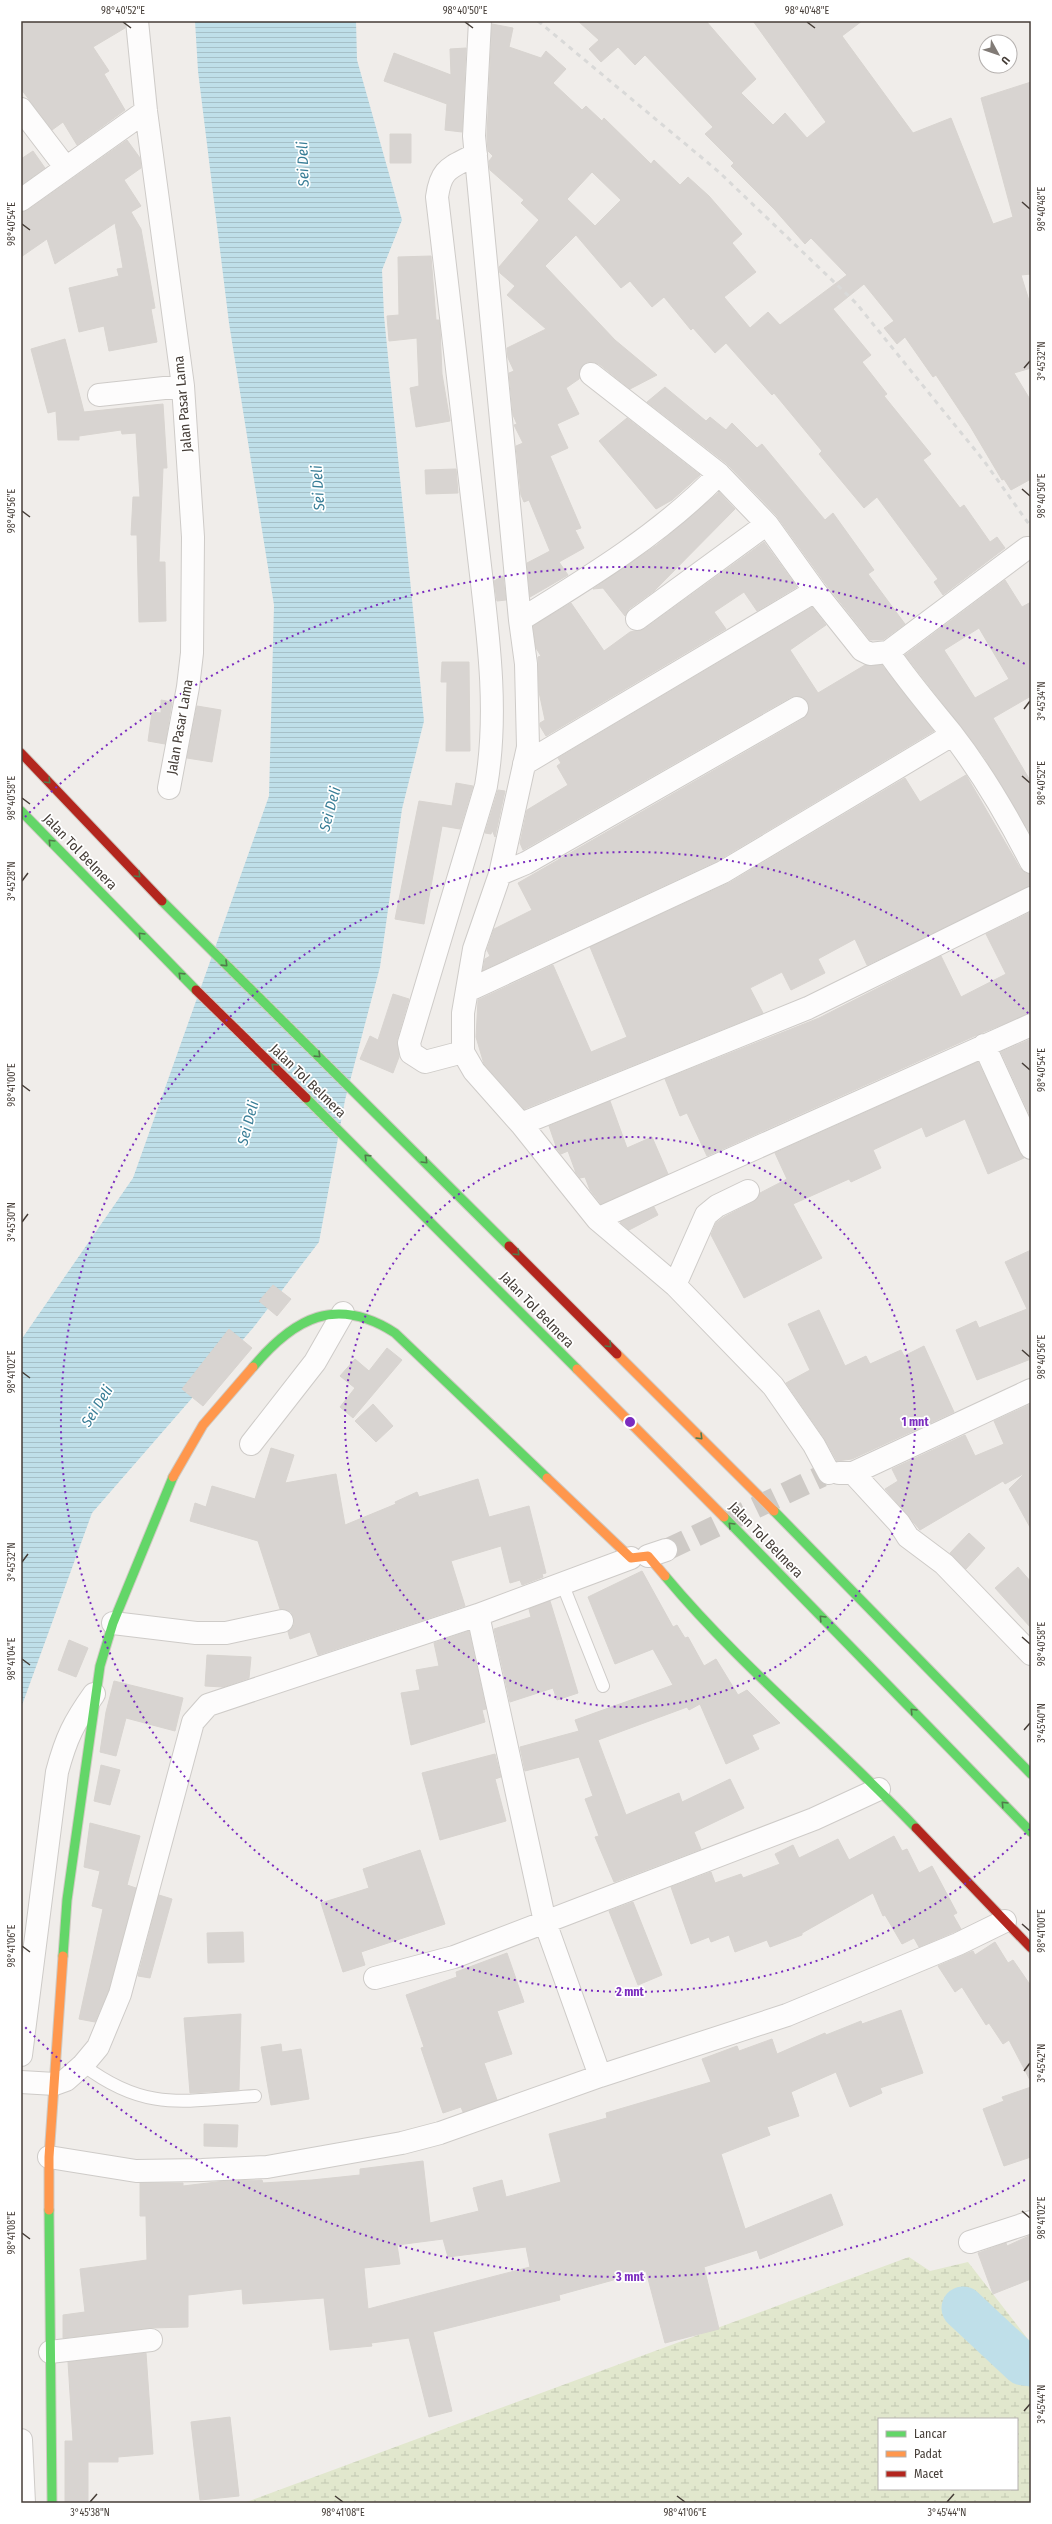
<svg xmlns="http://www.w3.org/2000/svg" width="1052" height="2524" font-family="'Fira Sans Condensed',sans-serif">
<style>
.wetland{fill:url(#wetland-marsh);fill-rule:evenodd}
.water{fill:url(#water-rules)}
.lines{fill:none;stroke-linecap:round;stroke-linejoin:round}
.river{stroke:#bfdfe9;stroke-width:43}
.building{fill:#d8d4d1;stroke:#d8d4d0;fill-rule:evenodd}
.street-tunnel{stroke:#cecac6;stroke-width:22;stroke-dasharray:22 11;stroke-linecap:butt}
.lane-casing{stroke:#cecbc8;stroke-width:14}
.street-casing{stroke:#cecbc8;stroke-width:24}
.fast-casing{stroke:#d0cac3;stroke-width:11}
.slow-casing{stroke:#d0cac3;stroke-width:11}
.jam-casing{stroke:#d0cac3;stroke-width:11}
.lane{stroke:#fdfcfc;stroke-width:12}
.street{stroke:#fdfcfc;stroke-width:22}
.fast{stroke:#63d668;stroke-width:9}
.slow{stroke:#ff974d;stroke-width:9}
.jam{stroke:#b3261e;stroke-width:9}
.rail{stroke:#d9d9d8;stroke-width:3;stroke-dasharray:5 5;stroke-linecap:butt}
.oneway{stroke:#517a4b}
.ticks{fill:none;stroke:#453d37;stroke-width:1.5}
.ring{fill:none;stroke:#7b2cbf;stroke-width:2;stroke-dasharray:2 4}
.labels{text-anchor:middle;dominant-baseline:central;stroke-width:3.5;stroke-linejoin:round;paint-order:stroke}
.street-label{font-size:14px;fill:#453d37;stroke:#fff}
.water-label{font-size:15px;font-style:italic;fill:#387d96;stroke:#fff}
.centre{fill:#7b2cbf;stroke:#fff;stroke-width:2}
.ring-label{font-size:12px;text-anchor:middle;font-weight:bold;fill:#7b2cbf;stroke:#fff;stroke-width:3.5;stroke-linejoin:round;paint-order:stroke}
.neatline{fill:none;stroke:#453d37;stroke-width:1.5}
.ticks-label{font-size:10px;text-anchor:middle;fill:#453d37}
</style>
<defs>
<pattern id="wetland-marsh" width="20" height="14" patternUnits="userSpaceOnUse"><rect width="20" height="14" fill="#e1e7cd"/><path d="M1 5h8M5 5V1M11 12h8M15 12V8" fill="none" stroke="#c2c7b1"/></pattern>
<pattern id="water-rules" width="6" height="5" patternUnits="userSpaceOnUse"><rect width="6" height="5" fill="#bfdfe9"/><path d="M0 2.5h6" fill="none" stroke="#a6c0c8"/></pattern>
</defs>
<rect width="100%" height="100%" fill="#f0edea"/>
<!-- wetland -->
<path class="wetland" d="M909 2257 930 2271 968 2262 1031 2343V2503H244ZM879 2419H1017V2489H879Z"/>
<!-- water -->
<path class="water" d="M195 21H356L357 60 402 220 382 270 384 316 424 721 402 809 380 967 345 1100 319 1242 253 1328 92 1513 21 1708V1340L133 1178 269 796 274 605 229 323 198 71Z"/>
<g class="lines">
<!-- river -->
<path class="river" d="M963 2308 1023 2364 1031 2365"/>
</g>
<!-- building -->
<path class="building" d="M21 21H125V28L93 47 109 71 104 74 125 110 77 145 63 122 52 130 21 89Z
M578 21H706L756 79 741 93 773 125 785 113 807 138 826 122 753 21H862L842 36 913 133 951 118 993 224 1013 217 981 98 1031 82V274L1021 275 1031 307V368L1014 373 1031 401V479L1011 490 1004 479 1002 480 970 426 936 375 933 377 905 337 897 344 884 328 894 321 864 284 833 309 871 355 862 362 887 394 884 396 931 454 923 460 960 508 964 505 990 542 997 537 1005 548 943 595 934 582 938 579 877 497 864 508 819 454 822 451 774 393 772 395 726 343 715 353 693 328 691 330 664 297 652 307 630 281 621 288 576 235 545 266 615 340 657 375 630 389 599 364 587 362 581 367 579 379 566 388 579 414 557 424 568 448 550 456 581 528 575 530 584 548 559 562 568 575 530 597 527 563 550 551 529 500 524 502 521 495 516 446 523 443 514 425 517 424 513 415 509 373 514 371 508 358 507 348 546 329 507 295 515 286 500 273 499 267 539 220 521 203 524 200 490 170 489 161 493 156 488 151 487 136 492 24 513 28 509 47 541 58 546 51 566 69 553 83 582 110 586 106 602 121 604 118 651 164 654 160 680 185 688 177 709 196 742 234 732 243 756 272 724 297 750 328 768 312 780 325 847 275 811 238 805 244 775 210 731 166 734 163 705 134 713 127 645 55 635 65 618 47 601 62 589 49 599 40ZM592 172 621 200 595 226 567 199Z
M466 48 462 132 445 130 447 104 384 81 394 53 451 75 450 49Z
M390 134H411V163H390Z
M127 140 140 158 141 168 124 180 141 206 131 212 141 229 155 308 151 309 157 342 109 351 104 326 79 332 69 288 119 276 117 269 123 268 115 223 55 264 47 239 21 257V212L28 210Z
M33 151 45 168 21 185V159Z
M431 256 436 320H439L440 328 442 374 450 421 416 427 410 388 419 386 417 338 389 341 387 316 399 315 398 257Z
M65 339 84 412 163 404 167 468H163L159 562H165L166 621 139 622 137 535H131L133 497H140L136 433 122 434 121 430 79 436V440H58L56 411 48 413 31 349Z
M665 387 706 421 710 417 726 430 732 423 757 448 762 444 825 520 833 513 874 570 868 574 905 624 883 640H870L825 583 776 515 727 464 647 402Z
M627 418 700 475 672 500 656 509 599 441Z
M456 469 458 493 426 494 425 470Z
M719 492 735 509 654 591 629 609 625 616 603 588 593 589 657 545Z
M764 542 797 587 757 611 744 592 714 612 726 629 546 736 540 726V723L545 720 539 692 538 657 541 656 536 648 533 626 571 603 604 651 630 632 644 629Z
M503 576 506 600 497 601 494 581Z
M1005 580 1022 607 1031 602V696L993 718 1031 782V835L984 757 905 655ZM979 628 1009 679 975 698 944 650Z
M812 607 826 625 790 650 818 693 865 665H882L934 731 717 861 483 970 485 959 490 956 487 950 494 929 532 910 518 883 803 719 809 708 803 697H791L523 850 520 843 527 810 568 785 557 766 561 763 558 758Z
M442 662H469L470 751H446L447 682H441Z
M161 700 172 702 165 744 148 741 152 712 161 713Z
M197 706 221 710 212 762 187 758Z
M966 775 1020 868 1025 873 1031 874V886L867 965 855 939 818 959 825 973 791 990 782 972 750 988 763 1013 524 1109 484 1064 476 1037 478 1000 553 965 591 1052 627 1037 590 947 729 883 905 778 920 802Z
M456 783 473 786 460 829 442 826 424 924 395 919 419 801 452 806Z
M498 790 505 791 495 837 492 830 491 834 485 833Z
M1031 912V1013L979 1034 707 1156 687 1113 680 1116 665 1079 819 1018 941 956 961 997 1006 974 986 934Z
M393 994 409 999 397 1040 399 1057 393 1073 360 1059 370 1036 378 1040Z
M1031 1039V1118L1001 1052Z
M978 1062 1024 1158 988 1174 965 1119 926 1137 922 1127 873 1150 881 1168 851 1182 849 1179 793 1204 822 1258 744 1298 711 1235 716 1223 724 1217 753 1202 760 1193 787 1179 775 1153Z
M610 1101 627 1148 652 1137 668 1174 601 1204 590 1190 585 1177 580 1178 576 1173 568 1151 561 1154 557 1149 549 1126Z
M654 1207 658 1215 629 1230 620 1222Z
M1031 1250V1359L977 1380 956 1330 976 1321 979 1328 1027 1309 1005 1262Z
M273 1285 291 1299 277 1316 259 1301Z
M819 1310 845 1366 866 1356 870 1364 901 1350 904 1356 924 1346 954 1412 852 1459 837 1461 824 1438 786 1383 810 1370 788 1324Z
M229 1329 252 1348 203 1406 182 1389Z
M387 1348 402 1360 353 1418 340 1407 355 1388 340 1376 355 1359 369 1371Z
M373 1404 393 1426 376 1442 355 1421Z
M1031 1404V1529L1009 1489 1025 1473 1005 1484 1003 1481 920 1530 885 1489 898 1481 892 1469 965 1435 975 1456 1004 1444 994 1421Z
M271 1448 294 1455 285 1483 336 1474 345 1525 396 1504 395 1502 417 1492 419 1497 478 1479 489 1517 529 1506 546 1573 542 1574 543 1577 522 1585 520 1580 510 1583 501 1546 451 1561 465 1606 318 1655 310 1632 290 1639 288 1632 294 1625V1618L291 1612 280 1609 258 1541 190 1521 195 1503 206 1507 212 1486 255 1499Z
M969 1533 985 1548 966 1569 950 1553Z
M1018 1567 1031 1582V1628L995 1588Z
M642 1571 673 1627 677 1625 685 1638 688 1637 704 1666 716 1659 738 1695 747 1690 780 1723 752 1735 759 1749 726 1764 700 1704 689 1710 687 1707 598 1740 626 1815 679 1793 682 1802 730 1779 744 1808 694 1832 701 1849 614 1882 595 1837 599 1836 585 1799 593 1796 579 1757 525 1771 520 1747 579 1731 575 1720 673 1685 653 1649 615 1664 588 1597Z
M550 1601 578 1693 557 1700 553 1688 510 1702 494 1629 531 1617 529 1609Z
M469 1631 486 1709 482 1710 485 1722 411 1745 401 1693 420 1690 416 1670 439 1666 434 1643Z
M69 1640 88 1648 76 1677 58 1670Z
M207 1655 251 1657 249 1678 223 1687 205 1686Z
M114 1681 183 1698 175 1731 126 1718 116 1756 100 1752 106 1712Z
M495 1754 501 1777 495 1779 506 1821 440 1840 422 1773Z
M101 1765 120 1770 110 1805 94 1801Z
M90 1823 140 1836 127 1885 136 1888 108 1992 95 2022 79 2019 103 1909 92 1906 100 1871 84 1867Z
M894 1836 902 1851 907 1849 919 1873 932 1866 957 1913 953 1915 961 1929 919 1947 914 1938 902 1944 885 1915 883 1916 873 1893 802 1933V1935L770 1947 767 1940 735 1952 729 1935 711 1942 709 1937 691 1944 671 1887 711 1872 715 1883 741 1874 743 1878 780 1864 775 1854 793 1845 799 1858 838 1839 849 1860Z
M420 1850 445 1924 361 1952 365 1965 343 1972 321 1903 369 1888 363 1869Z
M159 1895 172 1899 150 1978 138 1976Z
M633 1902 662 1975 638 1985 609 1911Z
M243 1932 244 1962 208 1963 207 1933Z
M995 1942 1008 1963 1013 1960 1031 1986V2082L1009 2040 1003 2044 989 2023 986 2025 962 1987 955 1992 938 1966 973 1951 975 1955Z
M507 1953 524 2002 497 2011 512 2054 484 2063 497 2100 463 2112 461 2107 443 2113 421 2048 424 2047 406 1995 457 1977 456 1972Z
M901 2010 923 2073 880 2088 882 2093 850 2107 836 2072 791 2092 799 2116 767 2127 770 2135 721 2154 745 2229 831 2194 843 2225 760 2259 757 2250 704 2267 719 2329 665 2343 646 2271 559 2295 560 2300 433 2332 452 2411 429 2417 409 2338 371 2343 372 2346 330 2350 324 2298 243 2304 242 2289 188 2295V2327L150 2328 63 2338V2315L85 2312 80 2269 147 2260 146 2216H140V2183H183V2186L225 2181 262 2180 263 2183 312 2180 360 2175V2169L423 2161 430 2223 479 2211 473 2188 502 2180 506 2197 561 2182 549 2134 607 2118 606 2113 711 2082 702 2059 737 2046 739 2051 772 2039 777 2054 825 2033 826 2035 861 2021 862 2024ZM443 2239 448 2257 526 2247 530 2267 368 2309 364 2268 400 2264 397 2245Z
M241 2014 239 2090 190 2093 184 2018Z
M281 2044 282 2052 301 2049 309 2099 271 2105 261 2047Z
M1031 2087V2157L1004 2166 983 2109 1004 2101 1002 2097Z
M204 2124 238 2125 237 2147 204 2146Z
M1031 2235V2279L993 2294 978 2253 1006 2243 1007 2246Z
M146 2353 153 2454 118 2457V2462H88V2503H65V2441H73L68 2362Z
M230 2417 239 2496 200 2500 191 2422Z"/>
<g class="lines">
<!-- street-tunnel -->
<path class="street-tunnel" d="M666 1550 822 1476"/>
<defs>
<path id="lane" d="M562 1583 603 1686
M83 2065C145 2112 183 2101 255 2096"/>
<path id="street" d="M137 21 146 111 183 386 193 537 192 653 188 687 169 788
M480 21 474 136 520 620 526 664 528 747 500 874 474 949 463 1013V1052L474 1071 521 1124 597 1219 675 1285 773 1386 814 1445 829 1473
M21 109 66 168
M21 200 146 111
M591 374 719 474 767 524 815 591 862 650 870 654 888 652
M99 395 183 386
M1027 548 888 652C908 681 930 707 952 734 983 774 1008 817 1031 862
M637 619 767 524
M520 620C590 577 662 533 719 474
M524 764 815 591
M500 874 526 863 797 708
M467 991 723 872 952 735
M984 1045 1031 1148
M463 1052 425 1062 411 1053 409 1043 486 786C500 705 486 621 477 540 464 425 450 311 437 197 441 167 451 168 476 154
M521 1124 808 1008 1031 898
M597 1219 1031 1025
M675 1285 706 1215 717 1206 748 1191
M251 1444 315 1362 343 1313
M839 1473H853L1031 1390
M853 1473 899 1523 908 1537 944 1564 1031 1654
M648 1556 666 1550
M478 1615 545 1922 600 2076
M113 1623 196 1633H226L282 1621
M375 1978 454 1957 814 1819 879 1789
M21 2055 57 1772C66 1738 74 1722 94 1694
M21 2082 55 2084 66 2080 83 2065 98 2047 120 1994 193 1722 208 1705 478 1615 631 1558
M49 2157 136 2171 202 2170 267 2167 402 2143 440 2133 600 2076 787 2015 958 1944 1005 1921
M970 2242 1031 2222
M50 2352 151 2340
M21 2440 24 2503"/>
<path id="fast" d="M21 811 196 990
M162 901 509 1246
M306 1098 577 1369
M253 1367C294 1318 336 1295 395 1333L547 1478
M774 1511 1031 1774
M724 1517 1031 1832
M665 1576C741 1667 834 1742 916 1828
M63 1956 67 1900 100 1666 113 1623 173 1477
M49 2210 52 2503"/>
<path id="slow" d="M617 1354 774 1511
M577 1369 724 1517
M173 1477 203 1425 253 1367
M547 1478 631 1558 648 1556 665 1576
M49 2210V2157L63 1956"/>
<path id="jam" d="M21 753 162 901
M196 990 306 1098
M509 1246 617 1354
M916 1828 1031 1948"/>
</defs>
<!-- lane casing -->
<use href="#lane" class="lane-casing"/>
<!-- street casing -->
<use href="#street" class="street-casing"/>
<!-- fast casing -->
<use href="#fast" class="fast-casing"/>
<!-- slow casing -->
<use href="#slow" class="slow-casing"/>
<!-- jam casing -->
<use href="#jam" class="jam-casing"/>
<!-- lane -->
<use href="#lane" class="lane"/>
<!-- street -->
<use href="#street" class="street"/>
<!-- fast -->
<use href="#fast" class="fast"/>
<!-- slow -->
<use href="#slow" class="slow"/>
<!-- jam -->
<use href="#jam" class="jam"/>
<!-- rail -->
<path class="rail" d="M538 21 719 172 856 303 984 461 1031 527"/>
</g>
<!-- one-way arrows -->
<defs><path id="oneway-chevron" d="M-2-3.5L2.5 0L-2 3.5" fill="none" stroke-width="1.6" stroke-linecap="round" stroke-linejoin="round"/></defs>
<g class="oneway">
<use href="#oneway-chevron" transform="translate(48 781) rotate(46)"/>
<use href="#oneway-chevron" transform="translate(51 842) rotate(-134)"/>
<use href="#oneway-chevron" transform="translate(138 875) rotate(46)"/>
<use href="#oneway-chevron" transform="translate(141 935) rotate(-134)"/>
<use href="#oneway-chevron" transform="translate(225 964) rotate(44)"/>
<use href="#oneway-chevron" transform="translate(181 975) rotate(-136)"/>
<use href="#oneway-chevron" transform="translate(318 1055) rotate(44)"/>
<use href="#oneway-chevron" transform="translate(274 1066) rotate(-136)"/>
<use href="#oneway-chevron" transform="translate(367 1157) rotate(-136)"/>
<use href="#oneway-chevron" transform="translate(425 1161) rotate(45)"/>
<use href="#oneway-chevron" transform="translate(517 1253) rotate(45)"/>
<use href="#oneway-chevron" transform="translate(609 1345) rotate(45)"/>
<use href="#oneway-chevron" transform="translate(700 1437) rotate(45)"/>
<use href="#oneway-chevron" transform="translate(731 1525) rotate(-135)"/>
<use href="#oneway-chevron" transform="translate(822 1618) rotate(-134)"/>
<use href="#oneway-chevron" transform="translate(913 1711) rotate(-134)"/>
<use href="#oneway-chevron" transform="translate(1004 1804) rotate(-134)"/>
</g>
<!-- ticks -->
<path class="ticks" d="M123 22 131 28M465 22 473 28M807 22 815 28M1022 202 1030 209M22 224 30 230M1024 368 1030 361M1022 489 1030 496M22 511 30 517M1024 709 1030 701M1022 776 1030 783M22 798 30 804M22 881 28 873M1022 1063 1030 1070M22 1085 30 1091M22 1222 28 1214M1022 1350 1030 1357M22 1372 30 1378M22 1562 28 1554M1022 1637 1030 1644M22 1659 30 1665M1024 1730 1030 1723M1022 1924 1030 1931M22 1946 30 1952M1024 2071 1030 2063M1022 2211 1030 2218M22 2233 30 2239M1024 2411 1030 2404M335 2496 343 2502M677 2496 685 2502M90 2502 97 2494M947 2502 954 2494"/>
<!-- distance rings -->
<g class="ring">
<circle cx="630" cy="1422" r="285"/>
<path d="M1030 1829A570 570 0 1 1 1030 1015"/>
<path d="M1025 2180A855 855 0 0 1 25 2027M25 817A855 855 0 0 1 1025 664"/>
</g>
<g class="labels">
<!-- street labels -->
<g class="street-label">
<text transform="translate(183 404) rotate(-95)">Jalan Pasar Lama</text>
<text transform="translate(180 727) rotate(-80)">Jalan Pasar Lama</text>
<text transform="translate(80 852) rotate(46)">Jalan Tol Belmera</text>
<text transform="translate(308 1081) rotate(44)">Jalan Tol Belmera</text>
<text transform="translate(537 1310) rotate(46)">Jalan Tol Belmera</text>
<text transform="translate(766 1540) rotate(46)">Jalan Tol Belmera</text>
</g>
<!-- water labels -->
<g class="water-label">
<text transform="translate(303 164) rotate(-92)">Sei Deli</text>
<text transform="translate(318 488) rotate(-94)">Sei Deli</text>
<text transform="translate(330 809) rotate(-75)">Sei Deli</text>
<text transform="translate(248 1123) rotate(-75)">Sei Deli</text>
<text transform="translate(97 1406) rotate(-58)">Sei Deli</text>
</g>
</g>
<circle cx="630" cy="1422" r="6" class="centre"/>
<g class="ring-label">
<text x="915" y="1426">1 mnt</text>
<text x="630" y="1996">2 mnt</text>
<text x="630" y="2281">3 mnt</text>
</g>
<!-- border -->
<rect width="1052" height="2524" fill="none" stroke="#ffffff" stroke-width="44"/>
<!-- legend -->
<rect x="878" y="2418" width="140" height="72" fill="#ffffff" stroke="#b5b1af"/>
<rect x="886" y="2431" width="20" height="6" fill="#63d668" stroke="#b5b1af"/>
<text x="914" y="2438" font-size="12" fill="#453d37">Lancar</text>
<rect x="886" y="2451" width="20" height="6" fill="#ff974d" stroke="#b5b1af"/>
<text x="914" y="2458" font-size="12" fill="#453d37">Padat</text>
<rect x="886" y="2471" width="20" height="6" fill="#b3261e" stroke="#b5b1af"/>
<text x="914" y="2478" font-size="12" fill="#453d37">Macet</text>
<!-- north arrow -->
<g transform="translate(998 54) rotate(130)"><circle r="19" fill="#ffffff" stroke="#b5b1af"/>
<path d="M0-3L7 15L0 10L-7 15Z" fill="#817b76"/>
<text y="-6" font-size="11" font-weight="bold" text-anchor="middle" fill="#453d37">U</text>
</g>
<rect x="22" y="22" width="1008" height="2480" class="neatline"/>
<g class="ticks-label">
<text x="123" y="14">98°40'52"E</text>
<text x="465" y="14">98°40'50"E</text>
<text x="807" y="14">98°40'48"E</text>
<text transform="translate(1041 209) rotate(-90)" y="4">98°40'48"E</text>
<text transform="translate(11 224) rotate(-90)" y="4">98°40'54"E</text>
<text transform="translate(1041 361) rotate(-90)" y="4">3°45'32"N</text>
<text transform="translate(1041 496) rotate(-90)" y="4">98°40'50"E</text>
<text transform="translate(11 511) rotate(-90)" y="4">98°40'56"E</text>
<text transform="translate(1041 701) rotate(-90)" y="4">3°45'34"N</text>
<text transform="translate(1041 783) rotate(-90)" y="4">98°40'52"E</text>
<text transform="translate(11 798) rotate(-90)" y="4">98°40'58"E</text>
<text transform="translate(11 881) rotate(-90)" y="4">3°45'28"N</text>
<text transform="translate(1041 1070) rotate(-90)" y="4">98°40'54"E</text>
<text transform="translate(11 1085) rotate(-90)" y="4">98°41'00"E</text>
<text transform="translate(11 1222) rotate(-90)" y="4">3°45'30"N</text>
<text transform="translate(1041 1357) rotate(-90)" y="4">98°40'56"E</text>
<text transform="translate(11 1372) rotate(-90)" y="4">98°41'02"E</text>
<text transform="translate(11 1562) rotate(-90)" y="4">3°45'32"N</text>
<text transform="translate(1041 1644) rotate(-90)" y="4">98°40'58"E</text>
<text transform="translate(11 1659) rotate(-90)" y="4">98°41'04"E</text>
<text transform="translate(1041 1723) rotate(-90)" y="4">3°45'40"N</text>
<text transform="translate(1041 1931) rotate(-90)" y="4">98°41'00"E</text>
<text transform="translate(11 1946) rotate(-90)" y="4">98°41'06"E</text>
<text transform="translate(1041 2063) rotate(-90)" y="4">3°45'42"N</text>
<text transform="translate(1041 2218) rotate(-90)" y="4">98°41'02"E</text>
<text transform="translate(11 2233) rotate(-90)" y="4">98°41'08"E</text>
<text transform="translate(1041 2404) rotate(-90)" y="4">3°45'44"N</text>
<text x="90" y="2516">3°45'38"N</text>
<text x="343" y="2516">98°41'08"E</text>
<text x="685" y="2516">98°41'06"E</text>
<text x="947" y="2516">3°45'44"N</text>
</g>
</svg>
